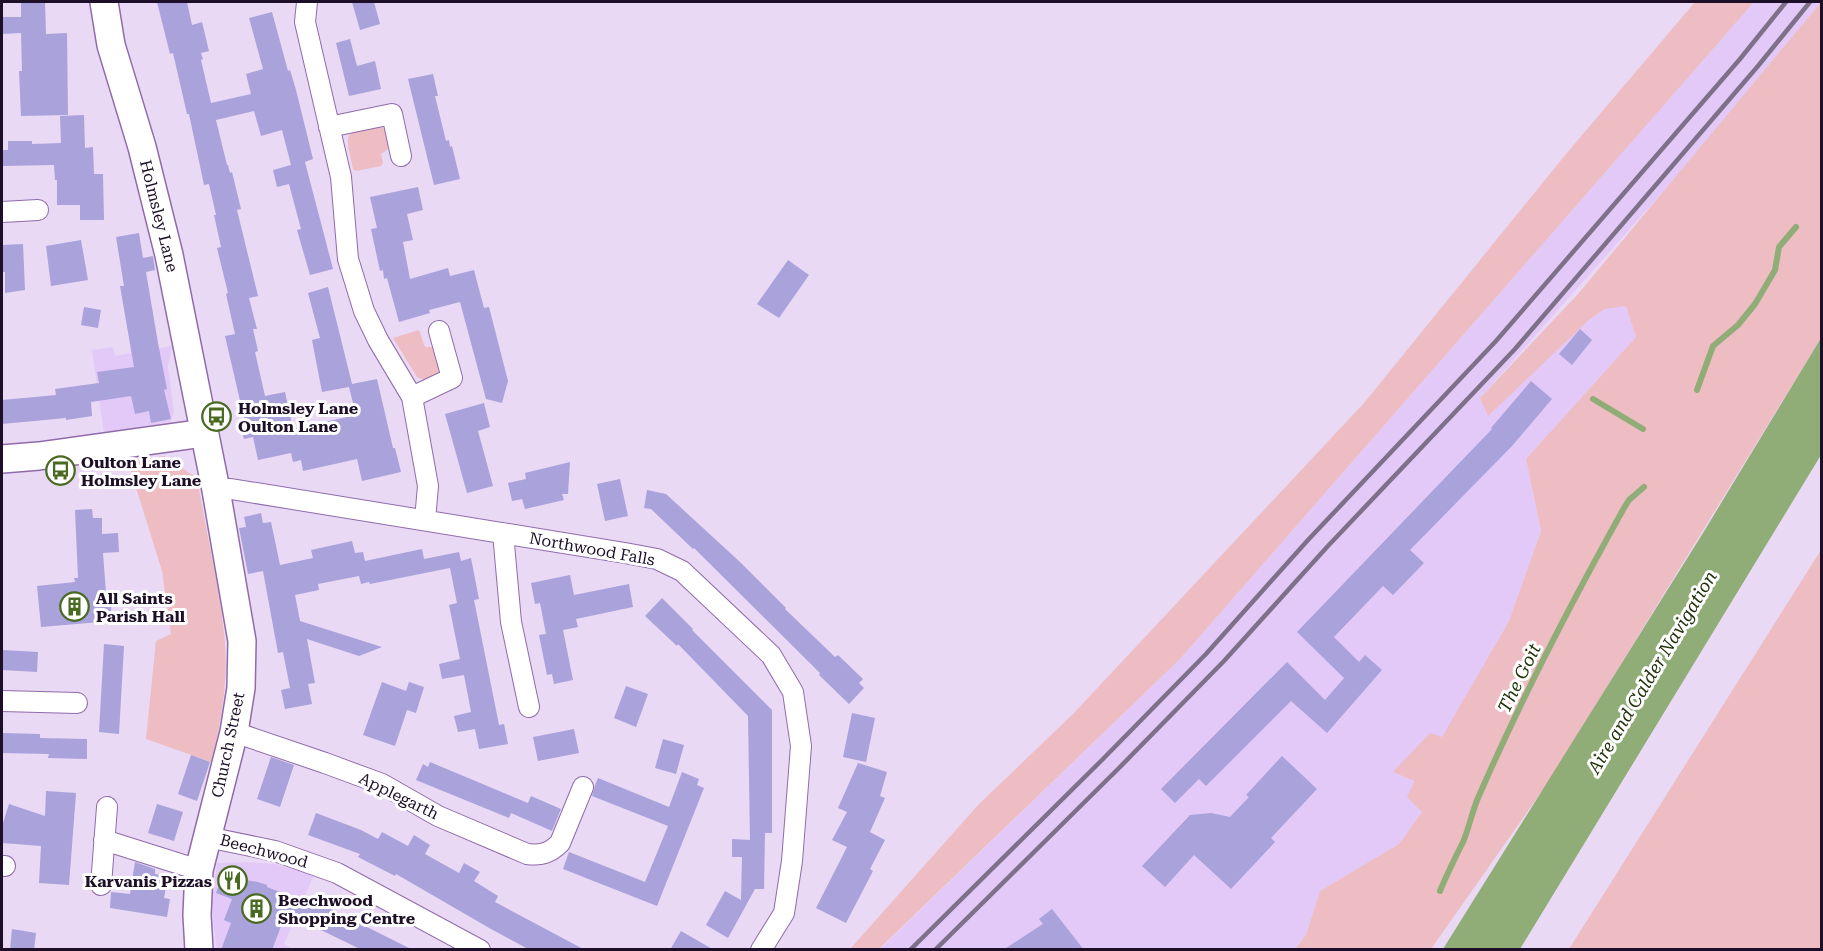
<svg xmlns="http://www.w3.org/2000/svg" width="1823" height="951" font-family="'Roboto Serif',serif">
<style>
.built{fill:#e3c9f7}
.green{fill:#edbdc3}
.water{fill:#91ad77}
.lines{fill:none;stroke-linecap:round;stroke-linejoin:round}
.stream{stroke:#91ad77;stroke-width:6}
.building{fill:#a9a2db}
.street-casing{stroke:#906baa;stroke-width:22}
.secondary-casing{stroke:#906baa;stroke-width:30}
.street{stroke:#fff;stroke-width:20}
.secondary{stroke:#fff;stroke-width:27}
.rail{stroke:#7f708a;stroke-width:4.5}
.labels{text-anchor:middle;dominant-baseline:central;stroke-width:6;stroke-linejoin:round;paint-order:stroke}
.street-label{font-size:16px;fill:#1d0f27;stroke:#fff}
.poi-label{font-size:16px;font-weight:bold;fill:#1d0f27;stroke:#fff;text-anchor:start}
.water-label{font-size:18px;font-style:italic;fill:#20320a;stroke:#fff}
</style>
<rect width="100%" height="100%" fill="#e9d9f5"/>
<!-- built -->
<path class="built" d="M1754 2H1821L1674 179 1480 398 1488 415 1590 319 1605 309 1626 305 1636 337 1526 459 1541 531 1509 621 1420 776 1422 812 1399 844 1320 891 1306 935 1294 949 879 950 1180 659Z
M172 346 168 367 174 413 170 422 104 433 92 350 113 347 115 356Z
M246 862 275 864 314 875 284 944 293 949 217 950 214 929 212 899 217 863Z"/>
<!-- green -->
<path class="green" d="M1695 2H1754L1180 659 879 949H850L979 804 1073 714 1364 403 1566 154Z
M1821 2V338L1549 781 1431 949 1294 950 1306 935 1320 891 1399 844 1422 812 1407 797 1415 781 1393 772 1430 733 1442 737 1509 621 1541 531 1526 459 1636 337 1626 306 1605 309 1590 319 1488 416 1480 398 1578 294Z
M379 126 386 130 390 144 387 150 381 154 383 163 381 166 356 171 353 169C346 132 340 133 379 126Z
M419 330 425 347H431L435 348 441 367C437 378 428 383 417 377L393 338Z
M164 456 197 478C206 532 220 587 225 642 228 683 221 723 211 762L146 739 156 641 171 634 162 571 128 462Z
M1821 550V949H1569Z"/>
<!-- water -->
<path class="water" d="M1821 338V455L1520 949H1443L1703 533Z"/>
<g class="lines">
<!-- stream -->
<path class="stream" d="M1697 390 1713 346 1738 325 1755 304 1775 270 1779 247 1796 227
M1593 399 1643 429
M1440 891C1447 874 1455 858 1463 842 1469 828 1472 812 1478 798 1521 699 1571 603 1624 508L1629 500 1644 487"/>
</g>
<!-- building -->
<path class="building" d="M21 2H45L46 34 67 33 68 115 21 116 19 71H22L21 33 2 34V17H21Z
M157 2H187L192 25 202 22 209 51 201 53 203 59 201 60 211 103 251 94 246 74 263 69 249 18 272 12 288 71 290 70 296 90 313 159 305 162 333 269 310 275 297 230 301 229 289 184 277 187 273 170 291 165 282 130 261 136 254 111 216 120 227 165H228L230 173 232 172 241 209 237 210 258 296 249 298 257 329H253L258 351 255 352 265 396 285 392 293 429 356 415 349 387 322 392 312 340 320 338 308 293 328 287 352 384 377 379 393 448H395L401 472 362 481 357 459 303 471 301 460 293 462 291 453 258 460 253 437 244 439 240 423 245 422 225 336 235 334 226 294 228 293 217 248 221 247 214 215H216L209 184 204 185 189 114H187L173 53 170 54Z
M352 2H374L380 24 360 30Z
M350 39 357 66 375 61 381 89 349 96 336 43Z
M433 74 438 96H435L446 141 449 140 450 147 452 146 460 179 434 185 408 79Z
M84 115 85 148 93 147 94 174H103L104 220H80V205H57V180H55L54 165 2 166V150H8V141H32V144L61 143 60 116Z
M418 187 423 210 407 214 413 240 403 242 410 279 448 268 450 276 474 270 484 308 489 307 508 381 502 403 486 399 460 302 429 310 430 313 399 322 387 278 384 279 383 270 380 271 371 229 377 228 370 197Z
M139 233 143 258 153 256 155 270 146 272 158 343 167 389 164 390 171 419 151 423 149 411 135 414 131 396 91 402 92 416 66 420V418L2 424V400L56 395 55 389 99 383 97 372 134 367 120 286H124L116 237Z
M81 240 88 280 51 286 46 246Z
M23 244 25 290 5 293V272H2V245Z
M788 260 809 275 779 318 757 304Z
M84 307 101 310 98 328 81 325Z
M1580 329 1592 340 1572 365 1559 354Z
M1531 381 1552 399 1512 446 1410 550 1424 563 1393 595 1383 586 1334 637 1359 662 1365 655 1382 670 1327 733 1291 701 1206 786 1199 779 1175 803 1161 789 1287 662 1325 700 1344 678 1297 632 1492 429 1491 428Z
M484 403 490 427 478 431 493 486 467 493 445 414Z
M570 462 568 494H562L564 500 525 509 522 499 512 501 508 483 526 479 525 473Z
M620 479 628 516 605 521 597 484Z
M647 490 666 494 740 562 786 608 785 609 835 657 838 655 863 679 859 683 864 688 849 704 819 675 820 673 694 548 693 549 651 509 644 508Z
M92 509 93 518H102V534L118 533 119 552 103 553 106 593 110 592 112 621 41 627 37 586 75 582 74 578H78L75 510Z
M261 513 263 523 271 522 280 565 313 558 311 550 352 541 355 553 363 552 365 561 422 549 424 559 459 552 461 561 471 558 479 599 474 600 499 725 504 724 508 744 479 749 475 729 458 732 454 716 471 712 464 675 442 679 439 664 460 659 449 605 457 603 450 568 370 584 369 582 361 584 359 576 318 584 319 590 295 595 300 621 382 647 359 656 307 639 315 683 308 684 312 704 285 709 281 690 290 688 283 652 278 653 263 571 248 574 239 528 246 527 244 517Z
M570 575 574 595 629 584 633 607 576 619 578 627 563 630 573 680 554 684 552 674 547 675 539 635 546 634 540 603 535 604 531 583Z
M662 598 693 629 692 630 772 710V833H765L764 889H755L728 938 706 925 725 891 741 900 742 857H732V839L750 840 748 716 678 644 677 646 645 616Z
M104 644 124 646 119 734 99 732Z
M2 650 38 652 37 672 2 670Z
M382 682 406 691 409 682 424 687 416 713 407 710 395 746 363 735Z
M626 686 648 694 636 727 614 718Z
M852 713 875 718 866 762 843 757Z
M574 729 579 753 538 761 533 737Z
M2 733 40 734V738L87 739V759L48 758 49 754 2 753Z
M663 739 684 745 676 774 655 768Z
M191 755 210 762 197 801 178 794Z
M1282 756 1317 789 1271 838 1275 842 1231 889 1194 855 1165 887 1142 866 1190 815 1211 813 1230 817 1249 797 1246 795Z
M271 757 294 765 280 807 257 799Z
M430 762 528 803 531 796 561 809 552 831 511 813 509 818 416 780 423 764 428 767Z
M858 763 887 772 880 796 885 798 870 832 885 840 870 869 873 871 846 923 816 908 847 847 832 840 847 812 838 808Z
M682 772 699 779 697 785 704 788 657 906 563 869 569 852 645 882 668 826 592 796 595 785 598 778 669 807Z
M46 791 76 793 69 885 39 883 41 846 2 843V826L9 804 45 816Z
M157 804 183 812 174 841 148 833Z
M316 813 361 830 378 839 382 832 408 846 414 835 430 845 425 854 459 873 464 863 480 872 474 881 498 896 495 902 585 950H530L491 929 396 874 395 876 358 857 360 854 308 835Z
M135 862 155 869V874L168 876 164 898 170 899 167 917 110 908 111 892 130 894Z
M222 876 258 882 267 885V887L311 904 313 900 413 950H362L286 913 272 950H221L231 923 224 920 232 899 216 893Z
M1052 909 1084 950H1003L1043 924 1039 919Z
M12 929 36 933 34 950H10Z
M681 931 714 950H670Z"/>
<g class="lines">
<defs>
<path id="street" d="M307 2 305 22 341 177 348 259 364 311 378 340 412 397 428 486 425 520
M329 127 392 114 401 156
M2 212 38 210
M412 397 452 378 439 331
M216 490 231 489 625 553 657 559 682 571 771 655 793 692 801 746 792 861 784 913 761 950
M503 533 511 622 529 707
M2 701 77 703
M234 732 325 763 382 784 438 816 527 854C541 856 550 853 560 843L583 787
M207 837 275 851 337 873 480 950
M104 840 199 870
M2 866H5
M101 885 107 807"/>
<path id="secondary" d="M104 2 111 45 142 147 169 255 216 490 242 641 241 688 234 732 199 870 197 915 199 950
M2 459 39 456 204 433"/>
</defs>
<!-- street casing -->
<use href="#street" class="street-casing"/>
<!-- secondary casing -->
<use href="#secondary" class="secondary-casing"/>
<!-- street -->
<use href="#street" class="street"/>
<!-- secondary -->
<use href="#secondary" class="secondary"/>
<!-- rail -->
<path class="rail" d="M910 950 1101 761 1206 654 1308 540 1496 341 1740 59 1786 2
M935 950 1119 768 1224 661 1327 547 1515 349 1758 66 1810 2"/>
</g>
<!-- icons -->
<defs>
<symbol id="bus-ring" viewBox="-11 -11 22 22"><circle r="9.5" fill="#fff" stroke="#496a21" stroke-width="1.5"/><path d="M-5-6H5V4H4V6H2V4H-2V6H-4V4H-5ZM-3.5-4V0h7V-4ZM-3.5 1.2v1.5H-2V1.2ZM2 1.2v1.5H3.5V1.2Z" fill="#496a21"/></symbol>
<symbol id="building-ring" viewBox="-11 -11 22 22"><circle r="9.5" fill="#fff" stroke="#496a21" stroke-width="1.5"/><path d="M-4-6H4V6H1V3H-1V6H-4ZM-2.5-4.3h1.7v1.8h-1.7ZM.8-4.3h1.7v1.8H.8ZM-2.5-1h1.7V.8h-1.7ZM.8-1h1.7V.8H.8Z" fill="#496a21"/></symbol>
<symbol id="restaurant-ring" viewBox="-11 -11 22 22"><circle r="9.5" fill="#fff" stroke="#496a21" stroke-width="1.5"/><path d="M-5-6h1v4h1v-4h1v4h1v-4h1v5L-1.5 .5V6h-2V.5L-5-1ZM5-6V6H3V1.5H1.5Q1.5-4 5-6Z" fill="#496a21"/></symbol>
</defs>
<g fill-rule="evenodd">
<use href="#bus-ring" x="200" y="400" width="33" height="33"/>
<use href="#bus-ring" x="44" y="454" width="33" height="33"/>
<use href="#building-ring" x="58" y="590" width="33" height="33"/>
<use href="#restaurant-ring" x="216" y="864" width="33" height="33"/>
<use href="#building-ring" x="240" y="892" width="33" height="33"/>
</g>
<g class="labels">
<!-- street labels -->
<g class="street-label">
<text transform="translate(159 216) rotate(76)">Holmsley Lane</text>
<text transform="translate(592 549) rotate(10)">Northwood Falls</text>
<text transform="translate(228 745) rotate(-78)">Church Street</text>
<text transform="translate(399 796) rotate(26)">Applegarth</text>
<text transform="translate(264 851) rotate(15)">Beechwood</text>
</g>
<!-- poi labels -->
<g class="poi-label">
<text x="238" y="408">Holmsley Lane<tspan x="238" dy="18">Oulton Lane</tspan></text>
<text x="81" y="462">Oulton Lane<tspan x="81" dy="18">Holmsley Lane</tspan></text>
<text x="96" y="598">All Saints<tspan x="96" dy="18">Parish Hall</tspan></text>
<text x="212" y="881" text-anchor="end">Karvanis Pizzas</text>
<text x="278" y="900">Beechwood<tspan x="278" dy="18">Shopping Centre</tspan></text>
</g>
<!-- water labels -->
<g class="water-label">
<text transform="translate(1652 672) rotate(-59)">Aire and Calder Navigation</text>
<text transform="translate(1519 678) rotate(-64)">The Goit</text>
</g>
</g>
<!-- border -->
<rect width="1823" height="951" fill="none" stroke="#1d0f27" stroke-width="6"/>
</svg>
